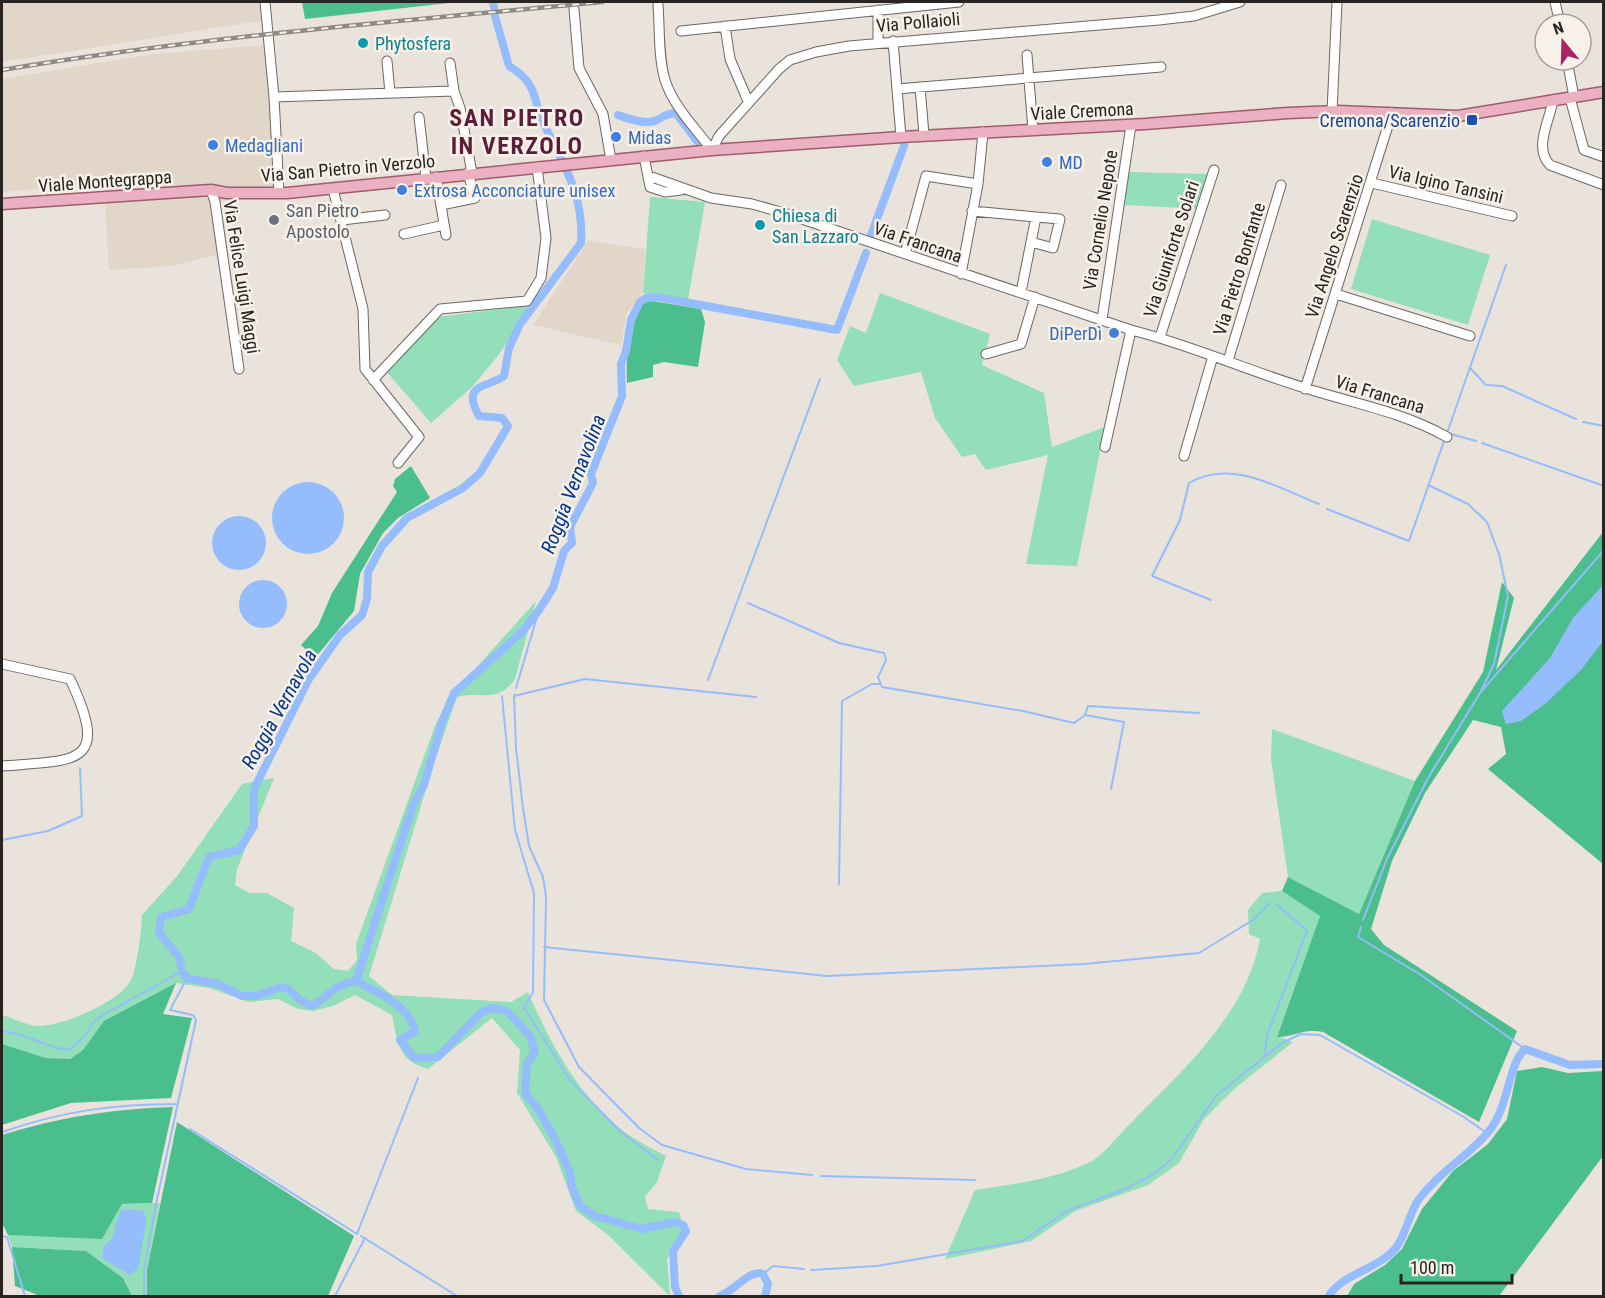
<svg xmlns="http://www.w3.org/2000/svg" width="1605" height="1298" font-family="'Roboto Condensed',sans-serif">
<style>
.built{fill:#e1d6c8}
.green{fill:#92dfb9}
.forest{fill:#4bbe8d}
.water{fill:#95bcfd}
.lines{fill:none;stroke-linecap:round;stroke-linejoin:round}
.stream{stroke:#95bcfd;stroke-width:2}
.canal{stroke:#95bcfd;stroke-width:8}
.minor-casing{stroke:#6c6760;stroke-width:11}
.major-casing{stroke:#9e5d6e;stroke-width:13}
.minor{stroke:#fff;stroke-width:9}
.major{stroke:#ebb0c1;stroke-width:10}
.rail-casing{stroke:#8f8a85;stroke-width:4.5}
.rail{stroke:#f7f1e9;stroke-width:2;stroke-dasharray:7;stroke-linecap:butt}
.culture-dot{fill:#0f9aa8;stroke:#f7f1e9;stroke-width:2}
.transit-dot{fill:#1a4fb4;stroke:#f7f1e9;stroke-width:2}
.shop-dot{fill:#3f7fe0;stroke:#f7f1e9;stroke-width:2}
.worship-dot{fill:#6b7280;stroke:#f7f1e9;stroke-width:2}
.labels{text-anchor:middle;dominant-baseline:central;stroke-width:5;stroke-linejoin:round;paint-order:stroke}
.street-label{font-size:18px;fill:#272421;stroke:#f7f1e9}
.culture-label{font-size:18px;fill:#0d838f;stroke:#f7f1e9;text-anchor:start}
.transit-label{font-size:18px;fill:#164399;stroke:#f7f1e9;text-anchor:end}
.shop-label{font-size:18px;fill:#366cbe;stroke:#f7f1e9;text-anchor:start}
.worship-label{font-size:18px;fill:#5b616d;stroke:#f7f1e9;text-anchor:start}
.water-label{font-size:20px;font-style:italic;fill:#003690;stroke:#f7f1e9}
.district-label{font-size:24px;font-weight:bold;letter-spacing:1.5px;fill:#5d1c3a;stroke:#f7f1e9}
</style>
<rect width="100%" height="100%" fill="#eae3dc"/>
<!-- built -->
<path class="built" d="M2 2H262L265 20 2 62Z
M267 45 277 186 219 202 226 252 172 266 109 270 104 183 2 192V79L154 54Z
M588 241 645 249 643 293 627 313 621 345 533 325Z"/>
<!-- green -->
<path class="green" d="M1129 172 1209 174 1201 209 1124 205Z
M650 197 705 202 688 300 643 293Z
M1372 219 1490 255 1468 325 1351 289Z
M880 293 990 334 982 365 1044 393 1052 447 1105 427 1077 566 1026 564 1048 455 986 470 975 454 962 457 935 418 921 372 854 386 837 360 850 326 866 333Z
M531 305 500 353 472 387 431 423 386 371 422 319Z
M536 601 515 679C497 705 483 690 457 697L436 757 369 976 392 995 511 1002 528 992C550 1043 578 1095 622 1130 635 1140 651 1148 666 1156L657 1182 645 1197 648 1209 679 1212 684 1230 667 1259 670 1296 607 1234 576 1211 556 1157 517 1093 520 1050 492 1018 428 1069C397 1060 398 1043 392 1015L355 995 333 1006 313 1011 298 1009 278 999 249 1002 209 988 176 983 95 1034 83 1050 70 1059 46 1058 2 1044V1015C12 1018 26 1025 37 1026 61 1027 123 1001 132 978 137 965 142 929 142 915L178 875 242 784 274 778 237 869 235 885 249 893H267L294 908 291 941 316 953 334 969 348 971 357 960 356 944 435 726 449 698Z
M1272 729 1415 781 1359 914 1288 877 1271 759Z
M1282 891 1320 916 1277 1036 1293 1042 1233 1090 1204 1119 1179 1163 1148 1185 1075 1211 1031 1241 945 1259 975 1190C1013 1184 1051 1180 1086 1164 1103 1157 1117 1136 1130 1124 1181 1072 1247 1014 1260 939L1249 934 1248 910 1262 893Z
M160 1203 147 1270V1296H132L123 1278 86 1251 12 1247 8 1235 102 1238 122 1204Z"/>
<!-- forest -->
<path class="forest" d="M302 2H458L305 19Z
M646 300 701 309 705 322 698 367 664 362 653 365V377L627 383C626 358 628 319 646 300Z
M411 466 430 498 398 518 383 533 360 574 354 611 315 658 301 645 318 626 332 593 397 492 393 486 395 479Z
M1603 532V864L1488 769 1506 754 1501 727 1473 720 1425 793 1392 861 1371 929 1384 945 1517 1031 1479 1122 1323 1032C1300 1028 1297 1037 1277 1037L1320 916 1282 891 1288 877 1359 914 1415 781 1483 672 1502 582 1514 598 1496 670Z
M176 983 163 1014 192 1018 171 1098 71 1103 2 1125V1044L46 1058 70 1059 83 1050 104 1021Z
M1542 1067 1568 1073 1603 1071V1156L1499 1296H1347L1354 1284 1385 1265 1402 1249 1422 1209 1453 1171 1488 1144 1507 1119 1517 1071Z
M173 1107 152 1203 122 1204 102 1239 8 1235 2 1223V1135C60 1117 112 1109 173 1107Z
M177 1122 354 1236 328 1296H147V1270Z
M12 1247 86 1251 123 1278 132 1296H40L15 1286Z"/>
<!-- water -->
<path class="water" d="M272 518a36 36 0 1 1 72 0a36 36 0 1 1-72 0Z
M212 543a27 27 0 1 1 54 0a27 27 0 1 1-54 0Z
M239 604a24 24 0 1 1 48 0a24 24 0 1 1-48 0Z
M1603 585V641L1581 670 1545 704 1521 721 1506 724 1502 711 1550 658 1573 618Z
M127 1209 144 1211 146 1222 138 1269 130 1275 102 1258 104 1246 112 1239 120 1211Z"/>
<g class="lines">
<!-- stream -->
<path class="stream" d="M1470 368 1486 385 1502 386 1576 419
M1583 422 1604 426
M1476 441 1447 433 1506 265
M1482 443 1604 486
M1428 485 1468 504 1487 522 1499 554 1508 596 1494 664 1481 691
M1327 509 1409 541 1445 438
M1211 600 1152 576 1180 520 1189 483C1232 458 1278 488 1319 504
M748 603 839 643 884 653 886 660 878 677 882 687 1023 711 1074 723 1085 715 1124 722 1111 789
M708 680 820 379
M516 688 539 610
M514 695 516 748 523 808 529 846 543 877 546 897 544 1000 579 1067 639 1128 662 1145 746 1169 812 1175
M502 696 515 830 534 893 533 992 524 1007 569 1079 619 1130 658 1160
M514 696 585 679 756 697
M1085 715 1088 706 1199 713
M2 840 48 831 82 816 80 768
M839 884 842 701 872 684H879
M1363 920 1387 859 1428 778 1480 693 1604 550
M1361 927 1358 937 1421 975 1525 1049
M544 947 827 976 1084 964 1199 953 1253 920 1270 903
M2 1031C26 1033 46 1048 69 1050L84 1037 96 1019 182 971
M1265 1056 1267 1035 1307 931 1276 904
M190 1129 357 1234 418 1078
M2 1132C64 1111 112 1104 178 1104
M821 1176 975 1180
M2 1236 7 1237 25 1296
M361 1236 457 1296
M811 1270 877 1266 1022 1241 1067 1211 1125 1189 1152 1175 1171 1160 1216 1096 1282 1043 1301 1034 1320 1035 1464 1117 1488 1134
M763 1274 773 1266 804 1269
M144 1296V1271L156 1204 196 1020 193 1015 170 1010 187 978
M335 1296 365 1238"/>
<!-- canal -->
<path class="canal" d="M493 2 494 7
M495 16 509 66C539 85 531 96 544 124 564 166 584 194 581 243L520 324 509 348 504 376C485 389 461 383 479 416L502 418 508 426 480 473 463 488 407 518 382 546 368 572 367 599 362 615 340 635 309 679 254 789V826L239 850 209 857 189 909 161 917 159 933 179 957 182 971 187 978 218 984 242 996H257L281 987 288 989 300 1000 311 1006C332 996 329 986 356 981 377 992 409 1005 415 1031L400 1040 414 1058 438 1057 482 1012 492 1008 507 1011 530 1036 535 1052 527 1064 525 1094 537 1107 554 1137 570 1172 572 1187 580 1206 595 1216 642 1229 675 1222 683 1225 686 1231 673 1251 675 1287 679 1296
M618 115C630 119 645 125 657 120 665 116 667 113 676 113L697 141
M871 235 904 146
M356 981 413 805 424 785 442 722 454 693 523 631 539 610 553 588 564 551 572 543 570 527 593 483 591 474 622 396 621 364 626 351 631 320 640 302 646 298 657 297 837 330 866 253
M720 1296C736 1290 749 1269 763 1274L768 1284 765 1296
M1329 1296C1342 1274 1375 1270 1392 1252 1406 1239 1408 1214 1419 1199 1439 1172 1469 1156 1489 1131 1509 1107 1508 1064 1525 1049L1570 1065 1604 1064"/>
<defs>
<path id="minor" d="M265 2 274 97 279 193
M1555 2 1560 24
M658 5C660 29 658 56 665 80 673 106 696 129 712 150L719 136 779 69 790 60 816 52 849 46 1159 20 1194 16 1240 2
M574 9 579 68 603 114 611 160
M725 26 730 59 748 101
M681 31 959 2
M893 41 901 137
M878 42V10
M1027 55 1033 130
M1567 60 1574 97
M387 61 390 93
M450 63 454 91
M920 87 924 135
M897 89 1161 67
M274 97 454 91 460 108 472 173
M1570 98 1584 150 1604 157
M1553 100C1550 120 1533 148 1550 165L1604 185
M1332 112 1337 2
M419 117 426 178
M644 156 650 187 665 192 681 190
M649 176 711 198 752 204 784 213 1131 330C1191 345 1246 370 1305 388 1352 403 1403 412 1447 437
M436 177 446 235
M1372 183 1512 216
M333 189 363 309 365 369 419 437 398 463
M211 190 215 202 239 369
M441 205 475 198 468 173
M972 211 1036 217 1021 292
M342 220 385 215
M404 234 444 225
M1031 242 1053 248 1060 219 1036 217
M905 254 926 176 978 184
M961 274 978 184 983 132
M1336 294 1470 336
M1102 320 1131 125
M1160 337 1214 170
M986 354 1021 344 1035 297
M1228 361 1281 185
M373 380 440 309 527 301 541 278 546 238 537 167
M1305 389 1392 113
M1105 447 1131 330
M1184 456 1213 356
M2 664 70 679C111 766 77 760 2 766"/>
<path id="major" d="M2 204 211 190 227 193H287L712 150 901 137 1145 124 1288 113 1338 111 1458 116 1604 92"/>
</defs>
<!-- minor casing -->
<use href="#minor" class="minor-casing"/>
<!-- major casing -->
<use href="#major" class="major-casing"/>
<!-- minor -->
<use href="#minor" class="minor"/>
<!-- major -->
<use href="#major" class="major"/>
<defs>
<path id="rail" d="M2 70C200 37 401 21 602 2"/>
</defs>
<!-- rail casing -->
<use href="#rail" class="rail-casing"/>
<!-- rail -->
<use href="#rail" class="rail"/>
</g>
<!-- markers -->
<g class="culture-dot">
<circle cx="363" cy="43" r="6"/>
<circle cx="760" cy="225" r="6"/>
</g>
<rect class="transit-dot" x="1466" y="114" width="12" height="12" rx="3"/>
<g class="shop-dot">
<circle cx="616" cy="137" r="6"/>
<circle cx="213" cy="145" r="6"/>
<circle cx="1047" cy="162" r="6"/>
<circle cx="402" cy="190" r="6"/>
<circle cx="1114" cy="333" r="6"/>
</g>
<circle class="worship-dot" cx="274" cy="220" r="6"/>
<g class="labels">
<!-- street labels -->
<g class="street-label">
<text transform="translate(918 22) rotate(-5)">Via Pollaioli</text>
<text transform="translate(1082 111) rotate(-3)">Viale Cremona</text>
<text transform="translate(348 168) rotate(-5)">Via San Pietro in Verzolo</text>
<text transform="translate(105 181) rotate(-4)">Viale Montegrappa</text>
<text transform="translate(1446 184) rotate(13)">Via Igino Tansini</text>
<text transform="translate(1100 220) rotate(-81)">Via Cornelio Nepote</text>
<text transform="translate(918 242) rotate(19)">Via Francana</text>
<text transform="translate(1334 246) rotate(-72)">Via Angelo Scarenzio</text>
<text transform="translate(1171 249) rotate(-72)">Via Giuniforte Solari</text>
<text transform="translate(1239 269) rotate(-73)">Via Pietro Bonfante</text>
<text transform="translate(242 277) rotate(81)">Via Felice Luigi Maggi</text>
<text transform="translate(1380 394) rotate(17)">Via Francana</text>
</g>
<!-- culture labels -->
<g class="culture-label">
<text x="375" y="43">Phytosfera</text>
<text x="772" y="215">Chiesa di<tspan x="772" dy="21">San Lazzaro</tspan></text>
</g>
<!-- transit labels -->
<g class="transit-label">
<text x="1460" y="120">Cremona/Scarenzio</text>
</g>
<!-- shop labels -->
<g class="shop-label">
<text x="628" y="137">Midas</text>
<text x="225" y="145">Medagliani</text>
<text x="1059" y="162">MD</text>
<text x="414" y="190">Extrosa Acconciature unisex</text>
<text x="1102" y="333" text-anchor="end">DiPerDì</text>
</g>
<!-- worship labels -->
<g class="worship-label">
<text x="286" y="210">San Pietro<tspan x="286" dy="21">Apostolo</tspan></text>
</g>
<!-- water labels -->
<g class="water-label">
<text transform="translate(573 484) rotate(-69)">Roggia Vernavolina</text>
<text transform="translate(279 709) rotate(-61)">Roggia Vernavola</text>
</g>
<!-- district labels -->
<g class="district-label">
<text x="517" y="118">SAN PIETRO<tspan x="517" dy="28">IN VERZOLO</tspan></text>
</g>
</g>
<!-- border -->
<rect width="1605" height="1298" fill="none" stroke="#272421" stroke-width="6"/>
<!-- north arrow -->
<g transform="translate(1563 42) rotate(341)"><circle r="28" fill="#f7f1e9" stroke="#a49f99" stroke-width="1.5"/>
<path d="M0-4.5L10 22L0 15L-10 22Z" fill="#aa2166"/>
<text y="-9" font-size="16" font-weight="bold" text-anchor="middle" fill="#272421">N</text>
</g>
<!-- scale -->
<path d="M1401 1274v9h111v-9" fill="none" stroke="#272421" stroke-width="3"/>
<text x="1410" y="1274" font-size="18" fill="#272421" stroke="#f7f1e9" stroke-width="4.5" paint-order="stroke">100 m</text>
</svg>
